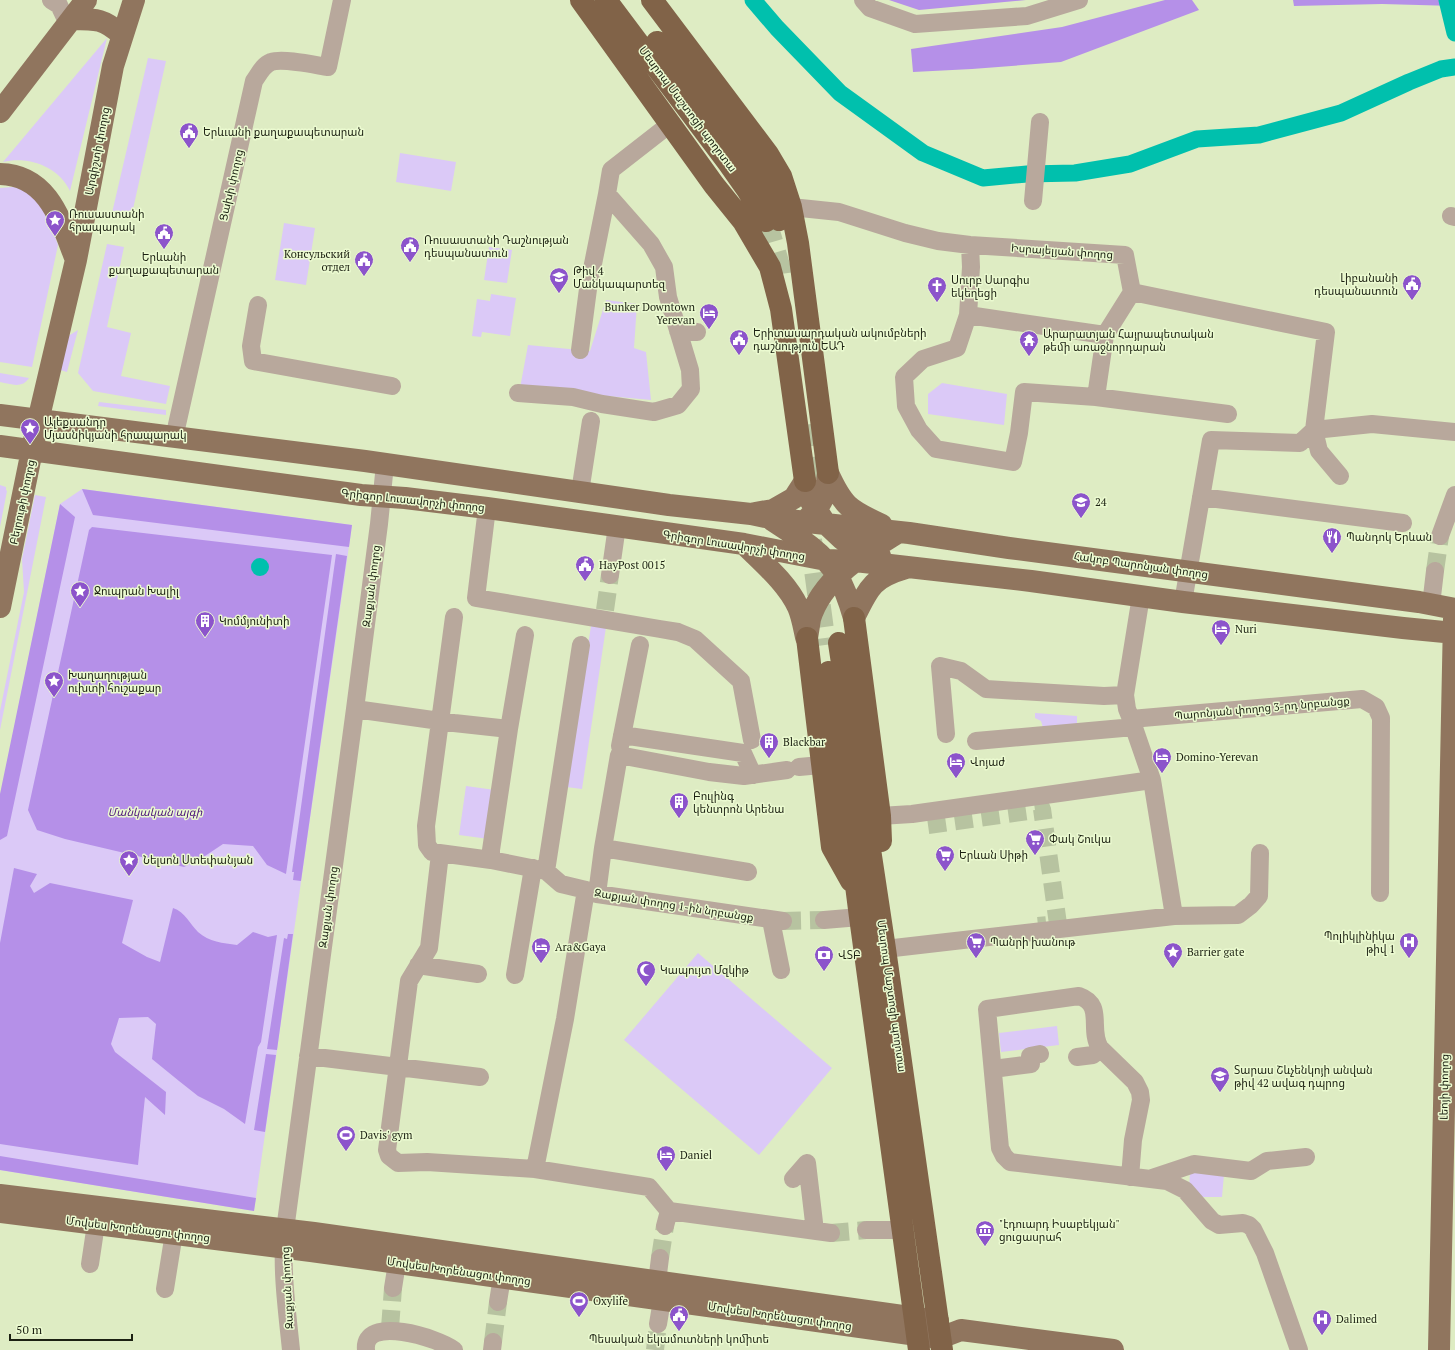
<svg xmlns="http://www.w3.org/2000/svg" width="1455" height="1350" font-family="'PT Serif','Noto Sans Armenian',serif">
<style>
.green{fill:#dbc9f7}
.forest{fill:#b590e8}
.water{fill:#00c0ad}
.lines{fill:none;stroke-linecap:round;stroke-linejoin:round}
.canal{stroke:#00c0ad;stroke-width:17}
.minor-tunnel{stroke:#b7c3a0;stroke-width:18;stroke-dasharray:18 9;stroke-linecap:butt}
.highway-tunnel{stroke:#b7c3a0;stroke-width:22;stroke-dasharray:22 11;stroke-linecap:butt}
.minor{stroke:#b8a89c;stroke-width:18}
.major{stroke:#90755e;stroke-width:22}
.highway{stroke:#816348;stroke-width:22}
.labels{text-anchor:middle;dominant-baseline:central;stroke-width:3;stroke-linejoin:round;paint-order:stroke}
.street-label{font-size:11px;fill:#1c2112;stroke:#ebfad0}
.poi-label{font-size:11px;fill:#1c2112;stroke:#ebfad0;text-anchor:start}
.park-label{font-size:11px;font-style:italic;fill:#4a1179;stroke:#ebfad0}
</style>
<rect width="100%" height="100%" fill="#deecc3"/>
<!-- green -->
<path class="green" d="M107 38 70 191C58 166 28 156 3 162Z
M148 58 166 61 131 218 112 213Z
M400 153 456 162 451 191 396 182Z
M13 187 19 188 42 201 58 245 32 367 0 362V188Z
M284 223 315 228 306 285 275 280Z
M107 244 124 247 107 327 131 333 121 376 170 386 166 404 93 391 78 373Z
M489 247 512 250 507 283 484 280Z
M491 294 516 298 510 336 482 332 481 337 472 336 477 299 490 301Z
M606 300 637 304 634 348 646 352 651 400 520 388 528 345 590 351Z
M78 330 67 372 57 369 65 338Z
M0 373 29 378C22 389 11 384 0 382Z
M942 383 1007 394 1004 425 928 414V394Z
M99 402 166 410V415L98 406Z
M0 485 6 487V490L7 491 0 527Z
M82 489 352 525 254 1211 0 1170V797L60 504Z
M35 495 46 497 0 730V711L24 592 22 559Z
M591 626 606 627 582 789 566 787Z
M1035 713 1077 716V726L1044 731 1041 721 1035 718Z
M466 786 495 790 489 839 459 835Z
M698 953 832 1068 759 1155 624 1040Z
M1057 1026 1059 1045 1001 1052 999 1033Z
M1190 1171 1224 1174 1222 1197H1200L1189 1191Z"/>
<!-- forest -->
<path class="forest" d="M889 0H1026L919 10Z
M1165 0H1192L1199 10 1061 62 972 69 913 72 911 49 1062 27Z
M1293 0H1455V6L1382 4 1294 6Z
M82 489 352 525 349 547 93 515Z
M60 504 75 517 7 836 0 840V794Z
M92 527 332 555 286 874 267 865 253 846 223 844 202 858 184 867 65 839 37 830 28 810 89 530Z
M336 554 347 556 301 881 293 880 294 872H292Z
M14 868 37 874 30 886 34 893 50 883 133 900 122 943 147 957 160 962 173 908C185 912 190 924 198 932 209 942 223 943 237 945L253 932 268 937 277 935 261 1042 258 1047 245 1124 224 1109 198 1096 179 1081 152 1059 156 1024 148 1017 119 1018 111 1044 115 1052 166 1092 165 1115 145 1097 138 1165 0 1144V943Z
M288 934H293L277 1050 267 1049 284 938 287 939Z
M266 1054 276 1055 265 1132 254 1130Z
M0 1156 256 1198 254 1211 0 1170Z"/>
<!-- water -->
<path class="water" d="M251 567a9 9 0 1 1 18 0a9 9 0 1 1-18 0Z"/>
<g class="lines">
<!-- canal -->
<path class="canal" d="M753 0 777 28 840 93 923 153 983 178 1027 174 1075 173 1130 164 1197 139 1259 135 1341 113 1409 82 1441 69 1455 67
M1447 0 1455 33"/>
<!-- minor-tunnel -->
<path class="minor-tunnel" d="M1435 571 1440 536
M605 610 610 575
M928 825 1042 809 1058 924 1038 926
M783 921 824 920
M831 1233 866 1230
M660 1258 665 1226
M390 1328 393 1288
M493 1342 498 1302
M655 1350 658 1324"/>
<!-- highway-tunnel -->
<path class="highway-tunnel" d="M766 221 780 269 782 284
M811 424 821 503
M811 540 825 645"/>
<!-- minor -->
<path class="minor" d="M51 0 59 5 68 24
M863 0 870 8 915 24 1027 16 1079 0
M1033 201 1040 122
M791 207 839 212 905 233 938 241 970 245 1125 255 1132 292
M1451 216 1455 217
M970 245 971 267 968 315 957 348 923 359 904 377 906 406 919 430 936 449 1013 462 1019 433 1024 392 1096 397 1228 414
M1132 292 1326 332 1314 430 1319 451 1340 476
M258 305 251 346 253 361 392 386
M968 315 1105 335
M678 331 697 332
M580 350 588 289 607 194
M518 393 573 397 602 404 654 412 678 405 691 389 690 370 668 297 664 267 651 244 607 194 611 170 670 124
M1096 397 1105 335 1132 292
M174 438 254 81C259 74 263 65 271 62 283 58 315 65 328 67L342 0
M580 492 591 421
M1201 497 1403 523
M487 508 476 598 660 629 678 632 695 639 741 681 752 740
M1440 536 1455 495
M610 575 617 526
M1141 596 1125 695 1127 709 1131 719 1362 699 1376 707 1381 718 1380 893
M1183 602 1211 440 1300 443 1314 430 1372 424 1455 432
M1431 605 1435 571
M454 617 426 826 427 845 432 852 491 860 546 871 561 884 586 890 597 894 783 921
M355 709 454 723 509 729
M946 734 940 666 961 671 986 689 1104 696 1125 695
M622 735 743 753 753 775
M976 741 1134 727
M620 746 640 645
M799 767 821 765
M880 816 912 814 1152 780
M603 848 748 872
M440 854 429 948 409 981 389 1135 387 1150 389 1156 398 1163 427 1162 535 1169 649 1187 669 1211 665 1226
M491 860V850L509 729 525 635
M546 871 581 645
M597 894 603 848 619 755 709 772 744 776 787 770
M1174 916 1238 915 1251 905 1259 896 1260 853
M771 920 781 970
M824 920 860 917
M885 949 1174 916 1152 780 1131 719
M418 965 478 974
M515 975 533 868
M308 1056 480 1077
M1077 1057 1093 1055 1100 1048
M993 1069 1031 1064 1030 1056 1040 1054
M535 1169 565 1019 586 890
M1130 1177 1133 1140 1141 1100 1140 1092 1135 1082 1100 1048C1088 1029 1105 1005 1079 996L987 1009 1000 1148 1004 1156 1010 1162 1167 1181 1185 1190 1212 1221 1219 1225 1243 1223 1249 1225 1253 1229 1265 1253 1299 1350
M1152 1178 1194 1164 1251 1171 1267 1161 1306 1157
M793 1179 807 1163 815 1231
M669 1211 831 1233
M866 1230H903
M90 1264 96 1224
M657 1282 660 1258
M393 1288 397 1263
M165 1289 174 1233
M498 1302 502 1277
M658 1324 662 1300
M291 1350C287 1310 281 1269 285 1230L355 709 379 524 385 464
M366 1350C362 1314 439 1338 454 1350
M492 1350 493 1342"/>
<!-- major -->
<path class="major" d="M73 19C97 19 104 19 122 35
M0 112 86 0
M0 174C49 175 61 222 76 260
M0 415 365 461 669 505 751 514 770 518 909 533 1009 548 1419 602 1455 609
M0 446 361 495 405 498 487 508 744 544 826 560 855 561 1031 581 1183 602 1403 628 1455 633
M828 473C843 506 849 510 882 525
M805 481 808 497 826 524 842 539 852 545 880 556
M755 513 773 510 794 498 805 481
M807 519C823 504 826 495 828 473
M772 520C795 535 822 551 837 575 845 588 850 604 854 618
M744 544C763 563 787 583 798 607 802 616 804 628 806 637
M0 607 38 421 76 260 113 66 134 0
M854 618C869 587 872 578 906 568
M807 638C808 632 809 625 810 619 822 578 866 553 899 532
M0 1195 314 1233 938 1321
M0 1212 311 1251 917 1335 940 1338 961 1330 1113 1350
M1439 1350 1454 619"/>
<!-- highway -->
<path class="highway" d="M581 0 714 185 743 221 770 267 781 309 805 481
M606 0 729 164 748 191 766 221
M652 0 768 154 781 176 791 207 798 243 828 473
M657 42 757 173 766 189 779 220
M854 618 880 816 881 841
M807 638 832 847 851 881
M839 643 885 949 942 1350
M829 672 860 917 919 1350"/>
</g>
<!-- icons -->
<defs>
<symbol id="civic-pin" viewBox="-11 -11 22 30"><path d="M0 17L-7.5 6A9.5 9.5 0 1 1 7.5 6Z" fill="#8c54cb" stroke="#ebfad0"/><path d="M-.6-6.5H3V-4.5H.6V-3L4-1V1h2V6H-6V1h2V-1L-.6-3ZM-1.2 2.5V6h2.4V2.5Z" fill="#fff"/></symbol>
<symbol id="sight-pin" viewBox="-11 -11 22 30"><path d="M0 17L-7.5 6A9.5 9.5 0 1 1 7.5 6Z" fill="#8c54cb" stroke="#ebfad0"/><path d="M0-6L1.8-2.2L6-1.7L2.9 1.2L3.7 5.4L0 3.3L-3.7 5.4L-2.9 1.2L-6-1.7L-1.8-2.2Z" fill="#fff"/></symbol>
<symbol id="school-pin" viewBox="-11 -11 22 30"><path d="M0 17L-7.5 6A9.5 9.5 0 1 1 7.5 6Z" fill="#8c54cb" stroke="#ebfad0"/><path d="M0-5L7-2L0 1L-7-2ZM-4 1L0 2.5L4 1V4Q0 6-4 4Z" fill="#fff"/></symbol>
<symbol id="church-pin" viewBox="-11 -11 22 30"><path d="M0 17L-7.5 6A9.5 9.5 0 1 1 7.5 6Z" fill="#8c54cb" stroke="#ebfad0"/><path d="M-1.2-6h2.4v3.5h3.3v2.4h-3.3V6h-2.4V-.1h-3.3v-2.4h3.3Z" fill="#fff"/></symbol>
<symbol id="hotel-pin" viewBox="-11 -11 22 30"><path d="M0 17L-7.5 6A9.5 9.5 0 1 1 7.5 6Z" fill="#8c54cb" stroke="#ebfad0"/><path d="M-6-4.5h1.5V1H6V5H4.5V3h-9V5H-6ZM-4 0a1.8 1.8 0 1 1 3.6 0ZM.5 0V-2.5h3Q6-2.5 6 0Z" fill="#fff"/></symbol>
<symbol id="temple-pin" viewBox="-11 -11 22 30"><path d="M0 17L-7.5 6A9.5 9.5 0 1 1 7.5 6Z" fill="#8c54cb" stroke="#ebfad0"/><path d="M0-6L5-2H3V0L6.5 2.5H4V6H1.5V3h-3V6H-4V2.5H-6.5L-3 0V-2H-5Z" fill="#fff"/></symbol>
<symbol id="restaurant-pin" viewBox="-11 -11 22 30"><path d="M0 17L-7.5 6A9.5 9.5 0 1 1 7.5 6Z" fill="#8c54cb" stroke="#ebfad0"/><path d="M-5-6h1v4h1v-4h1v4h1v-4h1v5L-1.5 .5V6h-2V.5L-5-1ZM5-6V6H3V1.5H1.5Q1.5-4 5-6Z" fill="#fff"/></symbol>
<symbol id="building-pin" viewBox="-11 -11 22 30"><path d="M0 17L-7.5 6A9.5 9.5 0 1 1 7.5 6Z" fill="#8c54cb" stroke="#ebfad0"/><path d="M-4-6H4V6H1V3H-1V6H-4ZM-2.5-4.3h1.7v1.8h-1.7ZM.8-4.3h1.7v1.8H.8ZM-2.5-1h1.7V.8h-1.7ZM.8-1h1.7V.8H.8Z" fill="#fff"/></symbol>
<symbol id="supermarket-pin" viewBox="-11 -11 22 30"><path d="M0 17L-7.5 6A9.5 9.5 0 1 1 7.5 6Z" fill="#8c54cb" stroke="#ebfad0"/><path d="M-6-5.5h2.5l.6 2H6L4.5 2H-2.5L-4.4-4H-6ZM-1.5 3.2a1.3 1.3 0 1 0 .1 0ZM3 3.2a1.3 1.3 0 1 0 .1 0Z" fill="#fff"/></symbol>
<symbol id="hospital-pin" viewBox="-11 -11 22 30"><path d="M0 17L-7.5 6A9.5 9.5 0 1 1 7.5 6Z" fill="#8c54cb" stroke="#ebfad0"/><path d="M-5-5h3v3.5h4V-5h3V5h-3V1.5h-4V5h-3Z" fill="#fff"/></symbol>
<symbol id="bank-pin" viewBox="-11 -11 22 30"><path d="M0 17L-7.5 6A9.5 9.5 0 1 1 7.5 6Z" fill="#8c54cb" stroke="#ebfad0"/><path d="M-6-4H6V4H-6ZM0-2.3a2.3 2.3 0 1 0 0 4.6a2.3 2.3 0 1 0 0-4.6Z" fill="#fff"/></symbol>
<symbol id="mosque-pin" viewBox="-11 -11 22 30"><path d="M0 17L-7.5 6A9.5 9.5 0 1 1 7.5 6Z" fill="#8c54cb" stroke="#ebfad0"/><path d="M3.5-4.9A6 6 0 1 0 3.5 4.9A5 5 0 1 1 3.5-4.9Z" fill="#fff"/></symbol>
<symbol id="stadium-pin" viewBox="-11 -11 22 30"><path d="M0 17L-7.5 6A9.5 9.5 0 1 1 7.5 6Z" fill="#8c54cb" stroke="#ebfad0"/><path d="M0-5a6.5 5 0 1 0 0 10a6.5 5 0 1 0 0-10ZM-3.5-1.8h7v3.6h-7Z" fill="#fff"/></symbol>
<symbol id="museum-pin" viewBox="-11 -11 22 30"><path d="M0 17L-7.5 6A9.5 9.5 0 1 1 7.5 6Z" fill="#8c54cb" stroke="#ebfad0"/><path d="M0-6L6-3V-2H-6V-3ZM-5-1h2V3h-2ZM-1-1h2V3h-2ZM3-1h2V3H3ZM-6 4H6V6H-6Z" fill="#fff"/></symbol>
</defs>
<g fill-rule="evenodd">
<use href="#civic-pin" x="178" y="121" width="22" height="30"/>
<use href="#sight-pin" x="44" y="209" width="22" height="30"/>
<use href="#civic-pin" x="153" y="222" width="22" height="30"/>
<use href="#civic-pin" x="399" y="235" width="22" height="30"/>
<use href="#civic-pin" x="353" y="249" width="22" height="30"/>
<use href="#school-pin" x="548" y="266" width="22" height="30"/>
<use href="#civic-pin" x="1401" y="273" width="22" height="30"/>
<use href="#church-pin" x="926" y="275" width="22" height="30"/>
<use href="#hotel-pin" x="698" y="302" width="22" height="30"/>
<use href="#civic-pin" x="728" y="328" width="22" height="30"/>
<use href="#temple-pin" x="1018" y="329" width="22" height="30"/>
<use href="#sight-pin" x="19" y="417" width="22" height="30"/>
<use href="#school-pin" x="1070" y="491" width="22" height="30"/>
<use href="#restaurant-pin" x="1321" y="526" width="22" height="30"/>
<use href="#civic-pin" x="574" y="554" width="22" height="30"/>
<use href="#sight-pin" x="69" y="580" width="22" height="30"/>
<use href="#building-pin" x="194" y="610" width="22" height="30"/>
<use href="#hotel-pin" x="1210" y="618" width="22" height="30"/>
<use href="#sight-pin" x="43" y="670" width="22" height="30"/>
<use href="#building-pin" x="758" y="731" width="22" height="30"/>
<use href="#hotel-pin" x="1151" y="746" width="22" height="30"/>
<use href="#hotel-pin" x="945" y="751" width="22" height="30"/>
<use href="#building-pin" x="668" y="791" width="22" height="30"/>
<use href="#supermarket-pin" x="1024" y="828" width="22" height="30"/>
<use href="#supermarket-pin" x="934" y="844" width="22" height="30"/>
<use href="#sight-pin" x="118" y="849" width="22" height="30"/>
<use href="#supermarket-pin" x="965" y="931" width="22" height="30"/>
<use href="#hospital-pin" x="1398" y="931" width="22" height="30"/>
<use href="#hotel-pin" x="530" y="936" width="22" height="30"/>
<use href="#sight-pin" x="1162" y="941" width="22" height="30"/>
<use href="#bank-pin" x="813" y="944" width="22" height="30"/>
<use href="#mosque-pin" x="635" y="959" width="22" height="30"/>
<use href="#school-pin" x="1209" y="1065" width="22" height="30"/>
<use href="#stadium-pin" x="335" y="1124" width="22" height="30"/>
<use href="#hotel-pin" x="655" y="1144" width="22" height="30"/>
<use href="#museum-pin" x="974" y="1219" width="22" height="30"/>
<use href="#stadium-pin" x="568" y="1290" width="22" height="30"/>
<use href="#civic-pin" x="668" y="1304" width="22" height="30"/>
<use href="#hospital-pin" x="1311" y="1308" width="22" height="30"/>
</g>
<g class="labels">
<!-- street labels -->
<g class="street-label">
<text transform="translate(688 109) rotate(53)">Մեսրոպ Մաշտոցի պողոտա</text>
<text transform="translate(97 151) rotate(-79)">Արգիշտի փողոց</text>
<text transform="translate(231 185) rotate(-77)">Ցախի փողոց</text>
<text transform="translate(1062 251) rotate(4)">Իսրայելյան փողոց</text>
<text transform="translate(413 500) rotate(6)">Գրիգոր Լուսավորչի փողոց</text>
<text transform="translate(22 502) rotate(-78)">Բեյրութի փողոց</text>
<text transform="translate(734 545) rotate(9)">Գրիգոր Լուսավորչի փողոց</text>
<text transform="translate(1141 565) rotate(8)">Հակոբ Պարոնյան փողոց</text>
<text transform="translate(371 586) rotate(-83)">Զաքյան փողոց</text>
<text transform="translate(1262 708) rotate(-5)">Պարոնյան փողոց 3-րդ նրբանցք</text>
<text transform="translate(674 905) rotate(9)">Զաքյան փողոց 1-ին նրբանցք</text>
<text transform="translate(328 907) rotate(-82)">Զաքյան փողոց</text>
<text transform="translate(892 996) rotate(82)">Մեսրոպ Մաշտոցի պողոտա</text>
<text transform="translate(1444 1087) rotate(-89)">Լեոյի փողոց</text>
<text transform="translate(138 1229) rotate(7)">Մովսես Խորենացու փողոց</text>
<text transform="translate(459 1271) rotate(8)">Մովսես Խորենացու փողոց</text>
<text transform="translate(287 1288) rotate(-93)">Զաքյան փողոց</text>
<text transform="translate(780 1316) rotate(8)">Մովսես Խորենացու փողոց</text>
</g>
<!-- poi labels -->
<g class="poi-label">
<text x="203" y="132">Երևւանի քաղաքապետարան</text>
<text x="69" y="214">Ռուսաստանի<tspan x="69" dy="13">հրապարակ</tspan></text>
<text x="424" y="240">Ռուսաստանի Դաշնության<tspan x="424" dy="13">դեսպանատուն</tspan></text>
<text x="350" y="254" text-anchor="end">Консульский<tspan x="350" dy="13">отдел</tspan></text>
<text x="164" y="257" text-anchor="middle">Երևանի<tspan x="164" dy="13">քաղաքապետարան</tspan></text>
<text x="573" y="271">Թիվ 4<tspan x="573" dy="13">Մանկապարտեզ</tspan></text>
<text x="1398" y="278" text-anchor="end">Լիբանանի<tspan x="1398" dy="13">դեսպանատուն</tspan></text>
<text x="951" y="280">Սուրբ Սարգիս<tspan x="951" dy="13">եկեղեցի</tspan></text>
<text x="695" y="307" text-anchor="end">Bunker Downtown<tspan x="695" dy="13">Yerevan</tspan></text>
<text x="753" y="333">Երիտասարդական ակումբների<tspan x="753" dy="13">դաշնություն ԵԱԴ</tspan></text>
<text x="1043" y="334">Արարատյան Հայրապետական<tspan x="1043" dy="13">թեմի առաջնորդարան</tspan></text>
<text x="44" y="422">Ալեքսանդր<tspan x="44" dy="13">Մյասնիկյանի հրապարակ</tspan></text>
<text x="1095" y="502">24</text>
<text x="1346" y="537">Պանդոկ Երևան</text>
<text x="599" y="565">HayPost 0015</text>
<text x="94" y="591">Ջուպրան Խալիլ</text>
<text x="219" y="621">Կոմմյունիտի</text>
<text x="1235" y="629">Nuri</text>
<text x="68" y="675">Խաղաղության<tspan x="68" dy="13">ուխտի հուշաքար</tspan></text>
<text x="783" y="742">Blackbar</text>
<text x="1176" y="757">Domino-Yerevan</text>
<text x="970" y="762">Վոյաժ</text>
<text x="693" y="796">Բուլինգ<tspan x="693" dy="13">կենտրոն Արենա</tspan></text>
<text x="1049" y="839">Փակ Շուկա</text>
<text x="959" y="855">Երևան Սիթի</text>
<text x="143" y="860">Նելսոն Ստեփանյան</text>
<text x="1395" y="936" text-anchor="end">Պոլիկլինիկա<tspan x="1395" dy="13">թիվ 1</tspan></text>
<text x="990" y="942">Պանրի խանութ</text>
<text x="555" y="947">Ara&amp;Gaya</text>
<text x="1187" y="952">Barrier gate</text>
<text x="838" y="955">ՎՏԲ</text>
<text x="660" y="970">Կապույտ Մզկիթ</text>
<text x="1234" y="1070">Տարաս Շևչենկոյի անվան<tspan x="1234" dy="13">թիվ 42 ավագ դպրոց</tspan></text>
<text x="360" y="1135">Davis' gym</text>
<text x="680" y="1155">Daniel</text>
<text x="999" y="1224">"էդուարդ Իսաբեկյան"<tspan x="999" dy="13">ցուցասրահ</tspan></text>
<text x="593" y="1301">Oxylife</text>
<text x="1336" y="1319">Dalimed</text>
<text x="679" y="1339" text-anchor="middle">Պեսական եկամուտների կոմիտե</text>
</g>
<!-- park labels -->
<g class="park-label">
<text x="155" y="812">Մանկական այգի</text>
</g>
</g>
<!-- scale -->
<path d="M10 1334v6h122v-6" fill="none" stroke="#1c2112" stroke-width="2"/>
<text x="16" y="1334" font-size="12" fill="#1c2112" stroke="#ebfad0" stroke-width="3" paint-order="stroke">50 m</text>
</svg>
